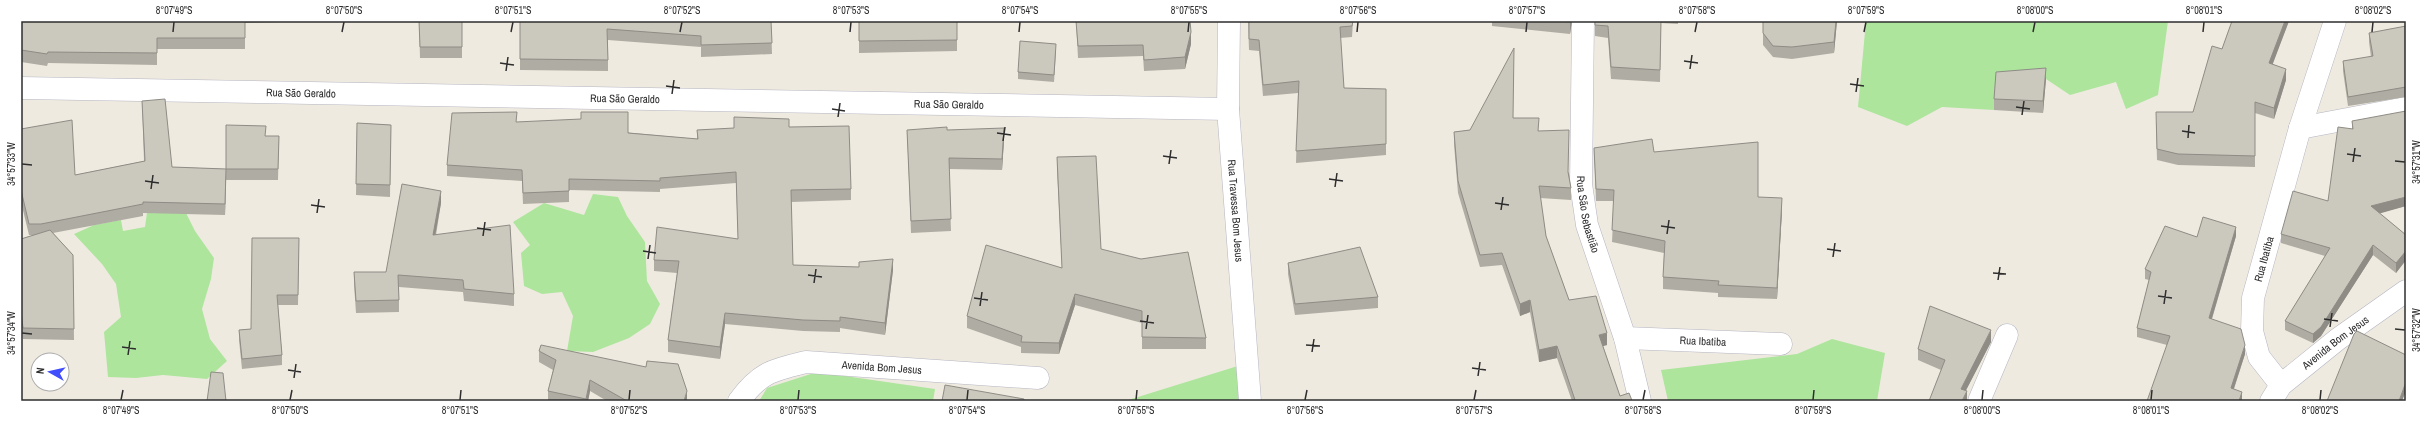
<svg xmlns="http://www.w3.org/2000/svg" width="2427" height="422" font-family="'Archivo Narrow',sans-serif">
<style>
.green{fill:#ade59d}
.lines{fill:none;stroke-linecap:round;stroke-linejoin:round}
.minor-casing{stroke:#b4b5c1;stroke-width:23}
.secondary-casing{stroke:#b4b5c1;stroke-width:23}
.minor{stroke:#fff;stroke-width:22}
.secondary{stroke:#fff;stroke-width:22}
.wall{fill:#afaca3}
.shaded-wall{fill:#8e8c85}
.building{fill:#cbc8be;stroke:#8e8c85}
.ticks{fill:none;stroke:#2e2e2e;stroke-width:1.5}
.labels{text-anchor:middle;dominant-baseline:central;stroke-width:3.5;stroke-linejoin:round;paint-order:stroke}
.street-label{font-size:11px;fill:#2e2e2e;stroke:#fff}
.neatline{fill:none;stroke:#2e2e2e;stroke-width:1.5}
.ticks-label{font-size:10px;text-anchor:middle;fill:#2e2e2e}
</style>
<rect width="100%" height="100%" fill="#efeae0"/>
<!-- green -->
<path class="green" d="M1866 21H2168L2158 95 2126 109 2116 82 2070 95 2046 79 1996 84 1994 110 1942 107 1907 126 1858 107Z
M593 194 618 197 627 216 645 242 647 281 660 304 650 324 629 338 593 352 567 351 573 316 562 292 542 294 524 286 521 253 530 245 513 222 544 203 584 215Z
M177 195 195 231 214 258 211 279 202 309 210 339 227 361 207 379 163 375 136 378 108 377 104 332 121 317 116 284 102 264 74 234 94 225 121 220 123 231 145 227 149 198Z
M1832 339 1885 353 1877 401H1668L1661 370 1797 354Z
M1241 365 1249 401H1125Z
M817 372 935 389 933 401H759L767 388Z"/>
<g class="lines">
<defs>
<g id="minor">
<path id="s1" d="M1229 21 1228 109 1250 401"/>
<path id="s2" d="M1583 21 1581 184 1587 225 1625 338 1640 401"/>
<path id="s3" d="M21 88 1228 109"/>
<path d="M2300 128 2406 108"/>
<path id="s4" d="M1625 338 1781 344"/>
<path id="s5" d="M2281 385 2259 357 2252 331 2253 298 2300 128 2335 21"/>
<path id="s6" d="M739 401C760 372 773 370 806 362L1038 378"/>
<path d="M1979 401 2007 335"/>
</g>
<g id="secondary">
<path id="s7" d="M2271 401 2281 385 2338 339 2406 291"/>
</g>
</defs>
<!-- minor casing -->
<use href="#minor" class="minor-casing"/>
<!-- secondary casing -->
<use href="#secondary" class="secondary-casing"/>
<!-- minor -->
<use href="#minor" class="minor"/>
<!-- secondary -->
<use href="#secondary" class="secondary"/>
</g>
<!-- wall -->
<path class="wall" d="M22 21H282V22L245 23V49H157V65L48 63 47 66 21 62V29Z
M419 21H462V58H420Z
M520 21H771L772 54 701 57V47L608 40V71L520 70Z
M859 21H957V51L859 53Z
M1076 21H1190L1191 44 1185 69 1144 71 1143 56 1078 58Z
M1248 21H1353L1352 37 1340 38 1344 88 1386 89V155L1296 163 1298 93 1263 96 1259 51 1249 50Z
M1492 21H1572L1570 34 1492 26Z
M1595 21H1678V24L1661 23 1660 82 1611 79 1608 38 1595 36Z
M1837 21 1834 53 1792 59 1773 57 1763 45V33Z
M2232 21H2289L2272 64 2286 80 2274 119 2255 113V167L2178 165 2157 160 2156 123 2193 112 2222 49Z
M2406 26V97L2348 106 2343 71V61L2371 57 2369 42V33Z
M1056 51 1054 82 1018 79V72Z
M2046 79 2043 113 1994 110V99Z
M142 101 172 167 226 169 266 136H279L278 180H226L225 215 143 213V216L53 233 73 255 74 340 23 339 21 324V239L33 235H29L21 202V129L75 175 144 161Z
M1513 118 1539 131 1569 173 1571 188V200L1540 198 1546 236 1569 300 1607 345 1603 346 1620 396 1631 398 1572 401 1557 358 1539 362 1530 312 1520 316 1502 265 1480 267 1458 193 1454 144V132L1470 130Z
M2352 121 2406 206 2379 213 2406 235V260L2396 273 2373 255 2321 336 2313 343 2285 330V321L2325 256 2281 243V234L2328 201 2352 129Z
M517 122 697 139V130L789 127 851 189V200L791 202 793 265 893 270 885 335 840 328V332L803 331 725 324 720 359 668 352V340L677 273 654 271V260L738 239 736 183 660 189V192L569 190V202L523 204 522 181 447 176V165Z
M357 123 391 125 390 197 356 195Z
M907 130H947L1004 140 1002 170 949 169 951 231 911 233Z
M1594 148 1654 152 1758 197 1782 210 1777 299 1718 297V293L1663 289V277L1664 253 1612 242 1614 201H1596Z
M1057 157 1101 249 1206 338V349H1142V323L1075 305 1059 354 1021 353V347L967 328V316L1062 268 1057 169Z
M441 203 436 235 514 294V306L464 301 463 292 399 287V312L356 313 354 284V272H386Z
M2236 236 2212 319 2245 354 2234 389 2242 401 2167 345 2137 337V328L2149 280 2145 279V269L2197 237Z
M299 238 298 305H278L282 355V365L242 369 239 340V330L251 329Z
M1288 263 1378 297V308L1295 315 1288 274Z
M1991 342 1966 390 1967 401 1941 370 1918 360V349Z
M539 351 687 401H607L590 391 588 401H548V391L553 370 539 362Z"/>
<!-- shaded-wall -->
<path class="shaded-wall" d="M1570 21H1572L1570 34Z
M1836 21H1837L1834 53V42Z
M2285 21H2289L2269 74V63Z
M1191 32V44L1185 69V57Z
M2046 68V79L2043 113V101Z
M2286 69V80L2274 119V108Z
M1004 128V140L1002 170V159Z
M226 169V180L225 215V204Z
M441 191V203L433 247V235Z
M2406 197V206L2371 216V206Z
M1782 198V210L1777 299V288Z
M2236 227V236L2209 328V318Z
M2373 245V255L2321 336 2313 343V334Z
M2406 251V260L2396 273V263Z
M893 259V270L885 335V323Z
M1075 294V305L1059 354V343Z
M1530 300V312L1520 316V304Z
M725 313V324L720 359V347Z
M1991 330V342L1961 400V389Z
M1607 333V345L1599 347V335Z
M2245 345V354L2231 397V388Z
M1557 346V358L1539 362V350Z
M590 380V391L588 401H586Z
M2406 382V391L2402 401H2399Z
M687 391V401H684Z
M1967 391V401H1962Z
M2242 392V401H2239Z"/>
<!-- building -->
<path class="building" d="M22 21H245V38H157V53L48 52 47 54 21 50V29Z
M419 21H462V47H420Z
M520 21H771L772 43 701 45V36L607 29 608 60 520 59Z
M859 21H957V40L859 41Z
M1076 21H1190L1191 32 1185 57 1144 60 1143 45 1078 46Z
M1249 21H1353L1352 26 1340 27 1344 88 1386 89V144L1296 151 1299 81 1263 85 1259 40 1249 39Z
M1559 21H1570V22Z
M1595 21H1661L1660 70 1611 67 1608 26 1595 25Z
M1763 21H1836L1834 42 1792 47 1773 46 1763 33Z
M2232 21H2285L2269 63 2286 69 2274 108 2255 102V156L2178 154 2157 149 2156 112H2193L2212 46 2222 49Z
M2406 26V87L2348 97 2343 61 2373 56 2369 33Z
M1020 41 1056 44 1054 75 1018 72Z
M1514 48 1513 118H1539L1538 131 1569 130 1568 172 1571 188 1539 186 1546 236 1569 300 1596 296 1607 333 1599 335 1620 396 1629 393 1631 398 1632 401H1571L1575 400 1557 346 1539 350 1530 300 1520 304 1502 253 1480 255 1458 181 1454 132 1470 130Z
M2046 68 2043 101 1994 99 1996 72Z
M165 99 172 167 226 169 225 204 143 202V204L41 224H29L21 190V129L72 120 75 175 145 161 142 101Z
M2406 111V197L2371 206 2406 235V251L2396 263 2373 245 2321 327 2313 334 2285 321 2330 248 2281 234 2293 191 2328 201 2338 127 2353 129 2352 121Z
M517 112 516 122 581 119V112H628V133L698 139 697 130 734 128V117L789 119V127L849 126 851 189 791 190 793 265 859 267V262L893 259 885 323 840 317V321L803 320 725 313 720 347 668 340 679 261 654 260 657 227 738 239 736 172 660 178V181L569 179V191L523 193 522 170 447 165 452 113Z
M357 123 391 125 390 185 356 184Z
M226 125 266 126 265 136H279L278 169H226Z
M947 127V130L1004 128 1002 159 949 158 951 219 911 221 907 130Z
M1652 139 1654 152 1758 142V197L1782 198 1777 288 1718 285 1719 281 1663 277 1665 241 1612 230 1614 190 1596 189 1594 148Z
M1096 156 1101 249 1141 259 1188 252 1206 338 1142 337V311L1075 294 1059 343 1021 342 1022 336 967 316 986 245 1062 268 1057 157Z
M402 184 441 191 433 235 510 225 514 294 464 289 463 280 398 275 399 300 356 301 354 272H386Z
M2203 217 2236 227 2209 318 2241 329 2245 345 2231 388 2242 392 2239 401H2147L2170 336 2137 328 2151 272 2145 269 2165 226 2197 237Z
M50 230 73 255 74 329 23 328 21 312V239Z
M252 238H299L298 295H277L282 355 242 359 239 330 251 329Z
M1360 247 1378 297 1295 304 1288 263Z
M1930 306 1991 330 1961 389 1967 391 1962 401H1929L1945 360 1918 349Z
M2357 331 2406 355V382L2399 401H2327L2354 334Z
M541 345 646 367 647 361 678 364 687 391 684 401H627L590 380 586 399 548 391 556 360 539 351Z
M211 372 223 373 226 401H207Z
M945 385 1024 399V401H942Z"/>
<!-- ticks -->
<path class="ticks" d="M173 32 174 22M342 32 344 22M511 32 513 22M680 32 682 22M850 32 851 22M1019 32 1020 22M1188 32 1189 22M1357 32 1358 22M1526 32 1527 22M1695 32 1697 22M1864 32 1866 22M2033 32 2035 22M2203 32 2204 22M2372 32 2373 22M1684 61 1698 63M500 63 514 65M1690 69 1692 55M506 71 508 57M1850 84 1864 86M666 86 680 88M1856 92 1858 78M672 94 674 80M2016 107 2030 109M832 109 845 111M2022 115 2024 101M838 117 840 103M2182 131 2195 133M997 133 1011 135M2188 138 2189 125M1003 141 1005 127M2347 154 2361 156M1163 156 1177 158M2395 161 2405 162M2353 162 2355 148M22 164 32 165M1169 164 1171 150M1329 179 1343 181M145 181 159 183M1335 187 1337 173M151 189 153 175M1495 203 1509 205M311 205 325 207M1501 210 1503 197M317 213 319 199M1661 226 1675 228M477 228 491 230M1667 234 1669 220M483 236 485 222M1827 249 1841 251M643 251 656 253M1833 257 1835 243M648 259 650 245M1993 273 2006 274M808 275 822 277M1998 280 2000 267M814 283 816 269M2158 296 2172 298M974 298 988 300M2164 304 2166 290M980 306 982 292M2324 319 2338 321M1140 321 1154 323M2330 327 2332 313M1146 329 1148 315M2395 329 2405 330M22 333 32 334M1306 345 1320 346M122 347 136 349M1312 352 1314 339M128 355 130 341M1472 368 1486 370M288 370 301 372M1478 376 1480 362M294 378 296 364M121 400 123 390M290 400 292 390M460 400 461 390M629 400 630 390M798 400 799 390M967 400 968 390M1136 400 1137 390M1305 400 1307 390M1474 400 1476 390M1643 400 1645 390M1813 400 1814 390M1982 400 1983 390M2151 400 2152 390M2320 400 2321 390"/>
<g class="labels">
<!-- street labels -->
<g class="street-label">
<text stroke="none"><textPath href="#s3" startOffset="280">Rua São Geraldo</textPath></text>
<text stroke="none"><textPath href="#s3" startOffset="604">Rua São Geraldo</textPath></text>
<text stroke="none"><textPath href="#s3" startOffset="928">Rua São Geraldo</textPath></text>
<text stroke="none"><textPath href="#s1" startOffset="190">Rua Travessa Bom Jesus</textPath></text>
<text stroke="none"><textPath href="#s2" startOffset="194">Rua São Sebastião</textPath></text>
<text stroke="none"><textPath href="#s5" startOffset="136">Rua Ibatiba</textPath></text>
<text stroke="none"><textPath href="#s4" startOffset="78">Rua Ibatiba</textPath></text>
<text stroke="none"><textPath href="#s7" startOffset="88">Avenida Bom Jesus</textPath></text>
<text stroke="none"><textPath href="#s6" startOffset="156">Avenida Bom Jesus</textPath></text>
</g>
</g>
<!-- border -->
<rect width="2427" height="422" fill="none" stroke="#ffffff" stroke-width="44"/>
<!-- north arrow -->
<g transform="translate(50 372) rotate(278)"><circle r="19" fill="#ffffff" stroke="#ababab"/>
<path d="M0-3L7 15L0 10L-7 15Z" fill="#404dfc"/>
<text y="-6" font-size="11" font-weight="bold" text-anchor="middle" fill="#2e2e2e">N</text>
</g>
<rect x="22" y="22" width="2383" height="378" class="neatline"/>
<g class="ticks-label">
<text x="174" y="14">8°07'49"S</text>
<text x="344" y="14">8°07'50"S</text>
<text x="513" y="14">8°07'51"S</text>
<text x="682" y="14">8°07'52"S</text>
<text x="851" y="14">8°07'53"S</text>
<text x="1020" y="14">8°07'54"S</text>
<text x="1189" y="14">8°07'55"S</text>
<text x="1358" y="14">8°07'56"S</text>
<text x="1527" y="14">8°07'57"S</text>
<text x="1697" y="14">8°07'58"S</text>
<text x="1866" y="14">8°07'59"S</text>
<text x="2035" y="14">8°08'00"S</text>
<text x="2204" y="14">8°08'01"S</text>
<text x="2373" y="14">8°08'02"S</text>
<text transform="translate(2416 162) rotate(-90)" y="4">34°57'31"W</text>
<text transform="translate(11 164) rotate(-90)" y="4">34°57'33"W</text>
<text transform="translate(2416 330) rotate(-90)" y="4">34°57'32"W</text>
<text transform="translate(11 333) rotate(-90)" y="4">34°57'34"W</text>
<text x="121" y="414">8°07'49"S</text>
<text x="290" y="414">8°07'50"S</text>
<text x="460" y="414">8°07'51"S</text>
<text x="629" y="414">8°07'52"S</text>
<text x="798" y="414">8°07'53"S</text>
<text x="967" y="414">8°07'54"S</text>
<text x="1136" y="414">8°07'55"S</text>
<text x="1305" y="414">8°07'56"S</text>
<text x="1474" y="414">8°07'57"S</text>
<text x="1643" y="414">8°07'58"S</text>
<text x="1813" y="414">8°07'59"S</text>
<text x="1982" y="414">8°08'00"S</text>
<text x="2151" y="414">8°08'01"S</text>
<text x="2320" y="414">8°08'02"S</text>
</g>
</svg>
